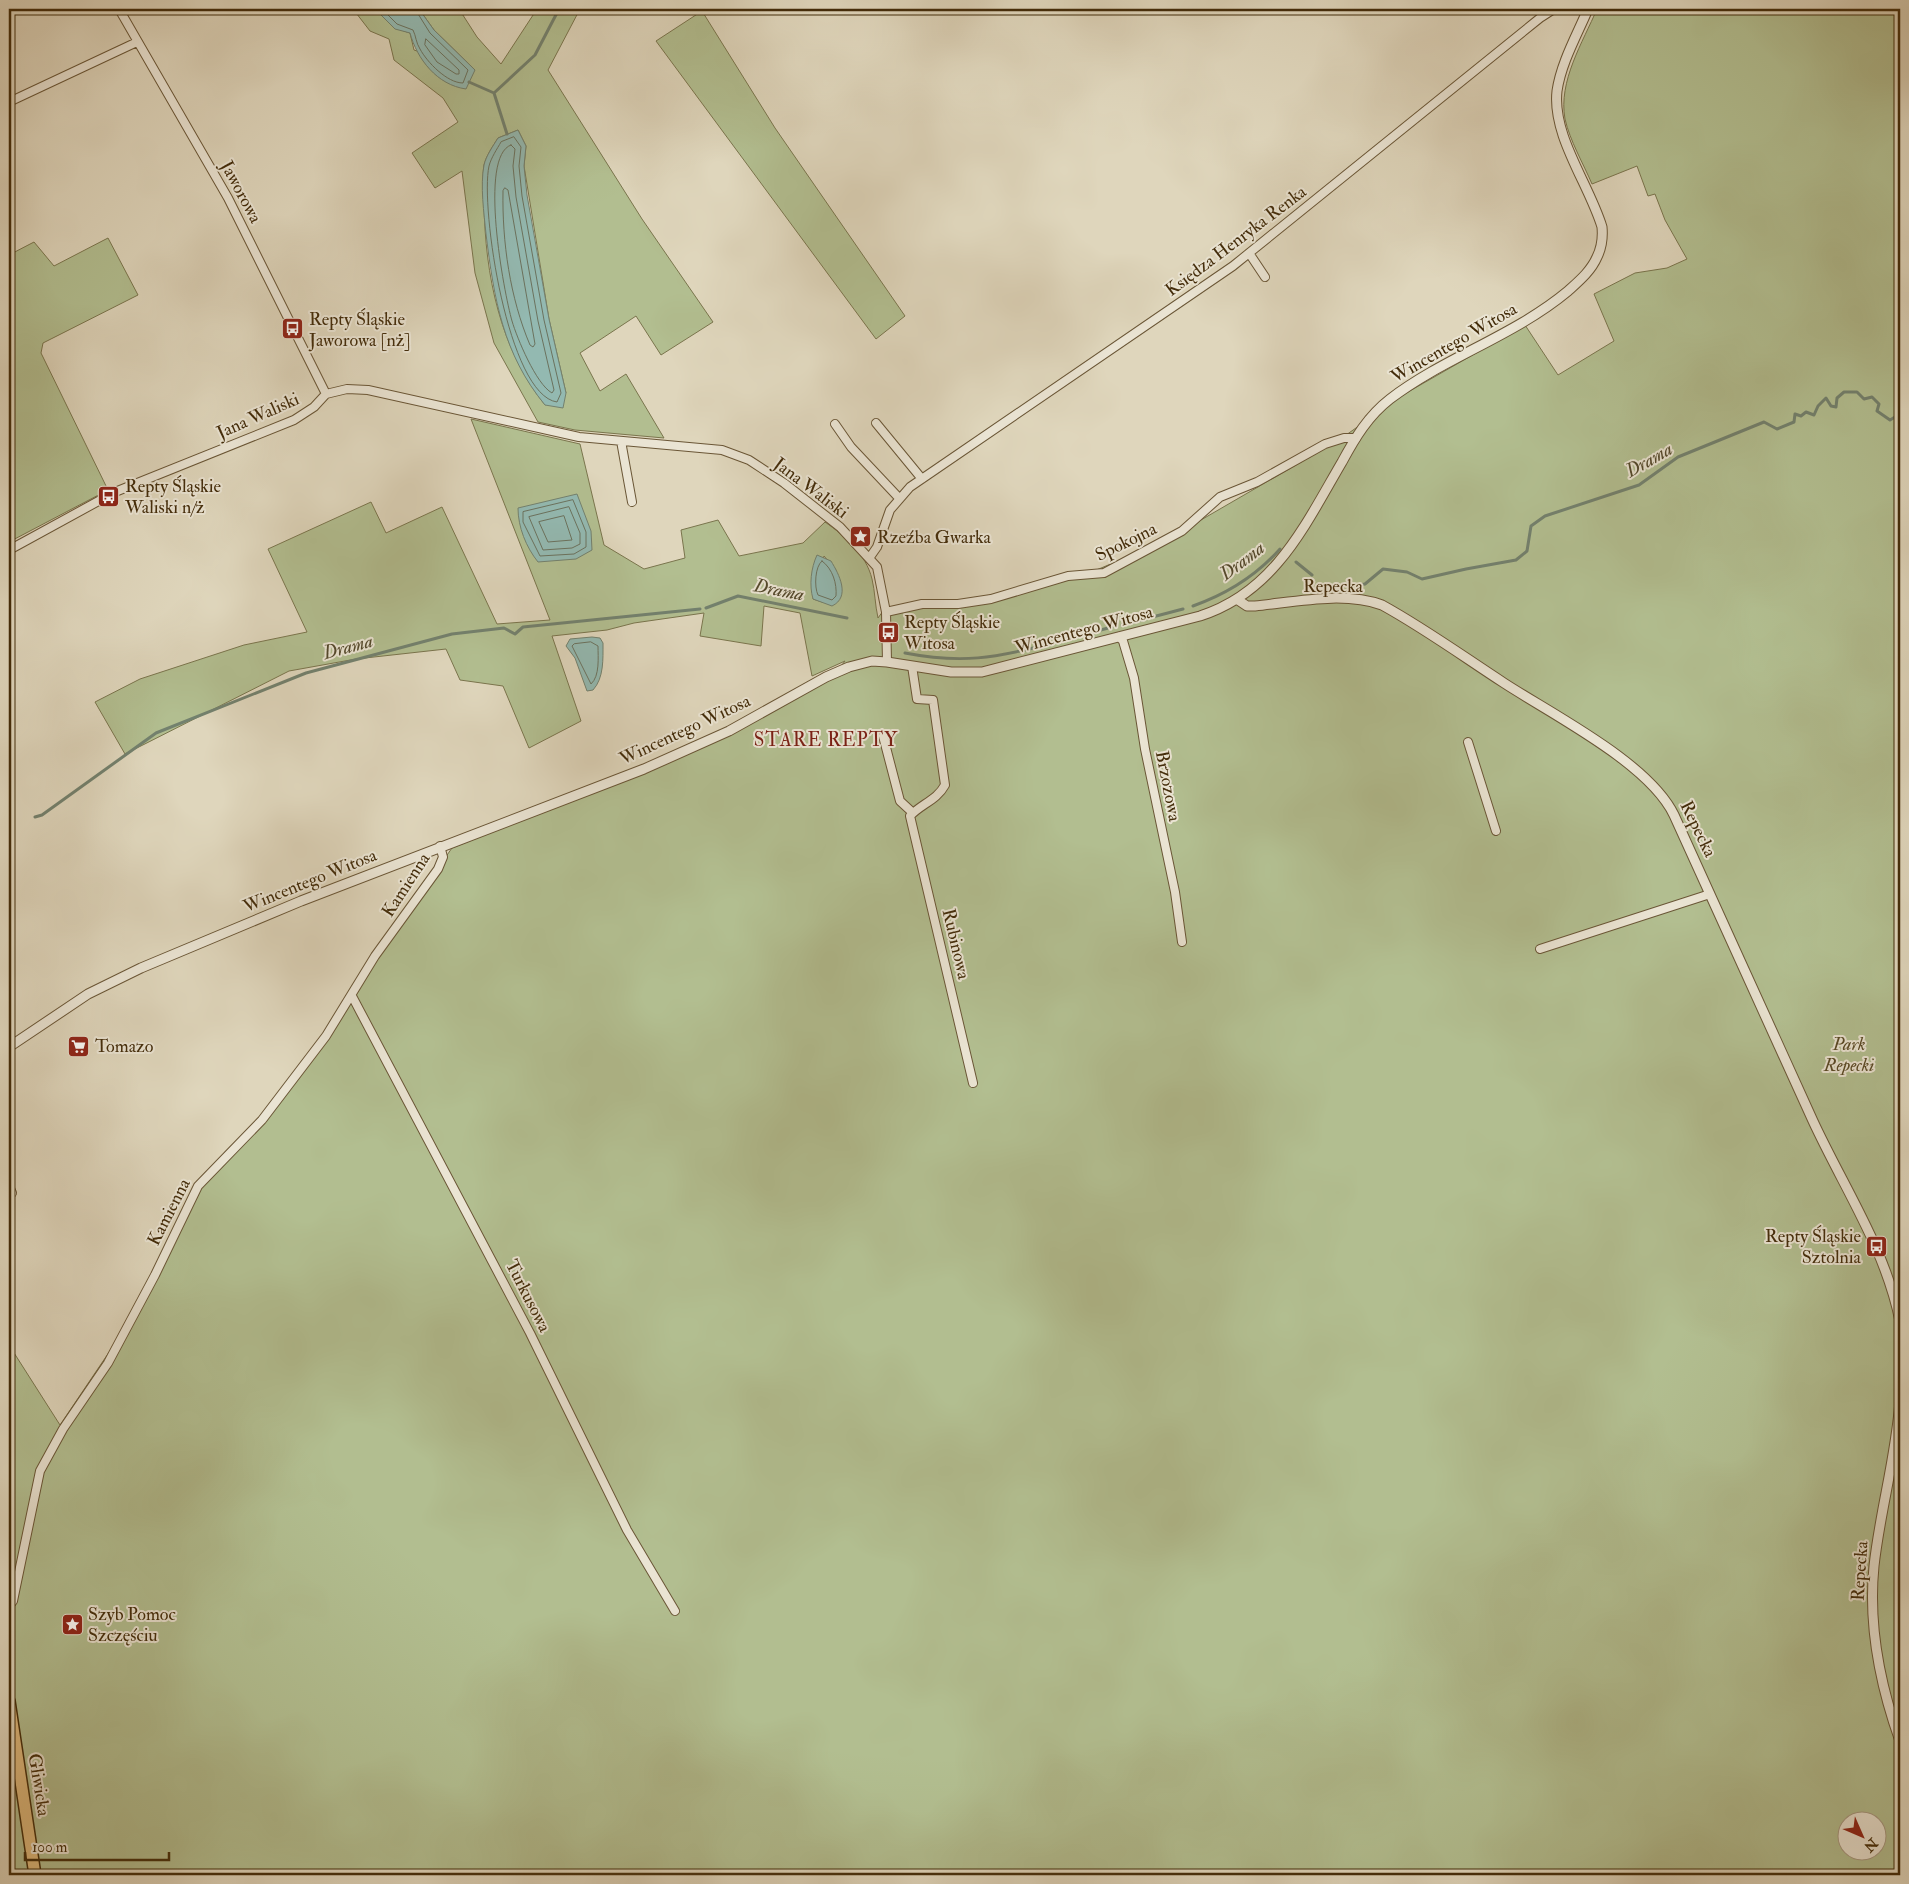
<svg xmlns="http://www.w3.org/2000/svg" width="1909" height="1884" font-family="'IM FELL Double Pica',serif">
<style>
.green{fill:#b2be90;stroke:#7a754d;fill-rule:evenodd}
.water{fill:#93b9b1;stroke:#73816e}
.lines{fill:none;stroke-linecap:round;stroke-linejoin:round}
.shore{stroke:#6b725e;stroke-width:1}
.stream{stroke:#73816e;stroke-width:3}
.minor-casing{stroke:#6a5636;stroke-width:10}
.tertiary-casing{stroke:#6a5636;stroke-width:11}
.primary-casing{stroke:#432c0a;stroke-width:14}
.minor{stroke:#eae4d3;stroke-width:8}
.tertiary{stroke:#eae4d3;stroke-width:9}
.primary{stroke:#e0bb7e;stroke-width:11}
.labels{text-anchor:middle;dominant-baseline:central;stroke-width:4;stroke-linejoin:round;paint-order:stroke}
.street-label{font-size:18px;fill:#432c0a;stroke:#eae4d3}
.poi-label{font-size:18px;fill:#432c0a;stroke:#eae4d3;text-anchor:start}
.park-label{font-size:18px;font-style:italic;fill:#594925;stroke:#eae4d3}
.water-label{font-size:19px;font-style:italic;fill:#53482b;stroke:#eae4d3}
.neighbourhood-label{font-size:19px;letter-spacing:1px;fill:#7a1f14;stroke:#eae4d3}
</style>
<rect width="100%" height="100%" fill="#dfd6bc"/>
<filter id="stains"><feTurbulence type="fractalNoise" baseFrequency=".004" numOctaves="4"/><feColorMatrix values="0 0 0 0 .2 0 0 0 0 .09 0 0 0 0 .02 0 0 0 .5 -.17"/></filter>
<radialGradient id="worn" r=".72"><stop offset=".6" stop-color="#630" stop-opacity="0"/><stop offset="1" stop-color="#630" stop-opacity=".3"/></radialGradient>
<!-- green -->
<path class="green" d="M353 9H375L395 28 410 33 414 50 475 70 434 30 419 9H459L477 37 501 64 537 9H580L548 70 642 219 713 322 661 355 636 316 580 353 600 391 626 374 664 438 575 430 538 422 494 343 475 273 462 171 435 188 412 153 458 122 443 98 394 60 389 39 370 31ZM518 130 526 146 524 166 549 319 566 393 545 405C500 349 485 275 484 203 484 191 482 177 484 165 486 156 493 146 498 138Z
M1597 9H1900V1875H9V1345L60 1425 124 1330 191 1194 226 1151 264 1113 300 1069 365 972 452 848 683 756 831 679 845 661 812 676 800 613 764 606 761 646 700 636 704 613 634 623 607 630 552 636 581 721 529 748 503 686 460 680 446 649 356 659 289 671 125 754 95 702 140 679 244 645 307 632 268 549 371 502 386 533 442 507 497 624 550 620 471 419 580 444 604 545 644 569 685 558 681 530 718 520 739 556 803 543 825 522C845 536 866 554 872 579 875 591 875 605 878 618L883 611 1005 595 1094 571 1163 542 1339 440 1401 396 1525 325 1558 375 1614 341 1594 294 1635 273 1667 268 1687 259 1665 220 1655 194 1648 196 1637 166 1592 184C1583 163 1570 141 1565 119 1558 81 1583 42 1597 9ZM824 556 836 570 822 602 813 599ZM1846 1822H1876V1852H1846Z
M702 11 775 128 905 316 876 339 656 41Z
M108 238 138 295 43 343 41 353 108 490 9 542V255L34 242 54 266Z"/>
<!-- water -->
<path class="water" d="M375 9H419L434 30 475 70 466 89C437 85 417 59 410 33L395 29Z
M518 130 526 146 524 166 527 195 549 319 566 393 563 408 545 405C503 354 494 299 486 234 484 213 480 186 484 165 486 156 493 146 498 138Z
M577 494 591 531 592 550 576 559 538 562C526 547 518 527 518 508Z
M817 555 831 561C839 574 851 597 832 606L813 599C809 585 811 568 817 555Z
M592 637 600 638 603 643C603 659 604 678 593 690L587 691 575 658 566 646 570 639Z"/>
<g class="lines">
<!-- shore -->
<path class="shore" d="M382 9 397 24 413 30C416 36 416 43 420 49 427 62 447 83 463 83L468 70 430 33 415 9
M426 39 459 70V74H456L437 62 425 45Z
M514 137 521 147 519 166 522 196 544 320 561 393 557 402C508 395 480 208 489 166 491 158 497 149 501 142Z
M511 145 515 149 513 166 516 197 538 321 554 390 552 393C536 384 517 338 512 321 504 293 478 156 511 145Z
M505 188 508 190 535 344 533 347 530 345C510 298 502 242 503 191Z
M573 500 586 532V547L574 554 540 556 523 522V512Z
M569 507 580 533V544L572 548 543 550 529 517Z
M564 516 572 540 548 542 539 522Z
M822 561C833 569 837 584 836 596L832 600 818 595C814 587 815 566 822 561Z
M591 642 598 646C598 657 600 676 591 684L572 646 574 644Z"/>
<!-- stream -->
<path class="stream" d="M469 82 494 93
M494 93 535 55 559 9
M494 93 507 134
M1296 562 1312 575
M1359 585 1365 584 1383 569 1407 572 1422 579 1466 569 1516 560 1527 551 1531 526 1545 516 1639 485 1678 457 1764 422 1777 429 1794 422 1795 414 1801 416 1806 412 1814 415 1818 406 1826 398 1831 406 1836 407 1837 398 1844 392H1857L1864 399 1872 397 1879 404 1877 411 1890 420 1900 414
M1332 589 1335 591
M1193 606C1227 594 1256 576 1280 549
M706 608 738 596 847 618
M1122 625 1183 609
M1059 641 1112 627
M905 653C962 664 994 658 1050 644
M35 817 42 815 156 733 306 673 452 634 504 628 515 634 523 627 700 609"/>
<defs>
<path id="minor" d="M119 9 228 198 326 394
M9 102 137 42
M1249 253 1265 277
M876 423 922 479
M835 424 851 447 899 498
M621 441 632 502
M9 550 115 492 294 420 314 407 326 394 347 389 368 390 579 437 722 450 749 460 784 483 840 527 877 567 886 612 887 662
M870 557 877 547 890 510 910 487 1233 266 1540 18 1554 9
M886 612 922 604H958L991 599 1068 576 1104 573 1182 531 1220 497 1257 482 1325 444 1344 438H1356
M1119 637 1123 641 1134 678 1145 749 1175 892 1182 942
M912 666 917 699 933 700 945 785C937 800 921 804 910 816L973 1083
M883 736 900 801 913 813
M1468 742 1496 831
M1540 949 1710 894
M352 996 530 1333 627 1530 675 1611
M9 1186 12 1193
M9 1606 13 1601 40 1471 63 1429 108 1363 155 1275 198 1186 262 1120 326 1036 375 956 438 869 443 857 440 846"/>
<path id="tertiary" d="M1238 600 1247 606H1255C1295 602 1343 591 1382 605 1424 628 1464 657 1504 683 1553 715 1649 763 1674 815 1721 917 1766 1019 1813 1121 1844 1188 1885 1248 1900 1321
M9 1047 88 994 141 968 301 901 644 769 729 731 826 677 849 667 872 661 887 662 951 672H982L1200 616C1275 592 1305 525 1342 462 1355 438 1368 416 1390 399 1445 357 1514 336 1568 291 1579 281 1591 271 1597 257 1602 247 1603 238 1602 227 1589 184 1552 136 1557 91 1561 63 1577 35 1588 9
M1900 1401C1896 1457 1880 1511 1874 1566 1868 1626 1880 1685 1900 1741"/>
<path id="primary" d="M9 1701 35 1875"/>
</defs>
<!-- minor casing -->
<use href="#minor" class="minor-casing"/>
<!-- tertiary casing -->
<use href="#tertiary" class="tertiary-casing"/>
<!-- primary casing -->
<use href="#primary" class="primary-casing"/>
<!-- minor -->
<use href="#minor" class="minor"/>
<!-- tertiary -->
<use href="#tertiary" class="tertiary"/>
<!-- primary -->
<use href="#primary" class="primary"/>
</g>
<!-- icons -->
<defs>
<symbol id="bus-square" viewBox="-11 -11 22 22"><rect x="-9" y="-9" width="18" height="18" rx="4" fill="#8f2418" stroke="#eae4d3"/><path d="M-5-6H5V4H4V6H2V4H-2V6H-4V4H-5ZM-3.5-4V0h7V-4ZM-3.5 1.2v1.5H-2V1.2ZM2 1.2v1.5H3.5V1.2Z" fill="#fff"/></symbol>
<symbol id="sight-square" viewBox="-11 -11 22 22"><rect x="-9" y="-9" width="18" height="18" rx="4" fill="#8f2418" stroke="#eae4d3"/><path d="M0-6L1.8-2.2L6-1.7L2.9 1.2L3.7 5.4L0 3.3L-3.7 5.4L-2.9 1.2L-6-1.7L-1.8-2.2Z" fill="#fff"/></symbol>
<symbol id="supermarket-square" viewBox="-11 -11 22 22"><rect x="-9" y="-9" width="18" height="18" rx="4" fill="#8f2418" stroke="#eae4d3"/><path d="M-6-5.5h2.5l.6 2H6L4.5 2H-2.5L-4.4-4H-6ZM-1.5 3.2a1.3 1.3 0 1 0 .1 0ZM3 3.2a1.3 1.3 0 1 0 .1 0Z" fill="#fff"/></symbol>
</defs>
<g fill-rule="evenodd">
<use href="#bus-square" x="280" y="316" width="25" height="25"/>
<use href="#bus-square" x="96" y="484" width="25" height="25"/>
<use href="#sight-square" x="848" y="524" width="25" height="25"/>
<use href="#bus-square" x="876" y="620" width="25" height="25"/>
<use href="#supermarket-square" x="66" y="1034" width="25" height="25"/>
<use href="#bus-square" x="1864" y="1234" width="25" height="25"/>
<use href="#sight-square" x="60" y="1612" width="25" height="25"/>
</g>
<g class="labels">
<!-- street labels -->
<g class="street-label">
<text transform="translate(241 192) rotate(62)">Jaworowa</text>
<text transform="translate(1236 241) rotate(-37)">Księdza Henryka Renka</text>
<text transform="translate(1454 343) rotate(-30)">Wincentego Witosa</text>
<text transform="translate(258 416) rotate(-24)">Jana Waliski</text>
<text transform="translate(811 488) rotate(37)">Jana Waliski</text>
<text transform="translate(1126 542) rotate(-26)">Spokojna</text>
<text x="1333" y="586">Repecka</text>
<text transform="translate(1084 630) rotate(-15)">Wincentego Witosa</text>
<text transform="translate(685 730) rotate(-25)">Wincentego Witosa</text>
<text transform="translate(1168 786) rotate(79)">Brzozowa</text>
<text transform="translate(1698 829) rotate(64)">Repecka</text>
<text transform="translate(310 881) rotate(-22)">Wincentego Witosa</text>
<text transform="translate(406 885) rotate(-57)">Kamienna</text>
<text transform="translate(956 944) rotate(77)">Rubinowa</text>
<text transform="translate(169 1212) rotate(-63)">Kamienna</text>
<text transform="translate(528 1296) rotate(63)">Turkusowa</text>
<text transform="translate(1860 1571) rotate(-86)">Repecka</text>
<text transform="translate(39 1785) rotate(81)">Gliwicka</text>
</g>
<!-- poi labels -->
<g class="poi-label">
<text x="309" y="319">Repty Śląskie<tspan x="309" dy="21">Jaworowa [nż]</tspan></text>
<text x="125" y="486">Repty Śląskie<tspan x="125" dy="21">Waliski n/ż</tspan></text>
<text x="877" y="537">Rzeźba Gwarka</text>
<text x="904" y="622">Repty Śląskie<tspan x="904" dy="21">Witosa</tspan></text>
<text x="95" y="1046">Tomazo</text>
<text x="1861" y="1236" text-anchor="end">Repty Śląskie<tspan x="1861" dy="21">Sztolnia</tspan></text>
<text x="88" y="1614">Szyb Pomoc<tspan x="88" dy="21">Szczęściu</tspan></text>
</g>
<!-- park labels -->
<g class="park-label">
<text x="1849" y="1044">Park<tspan x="1849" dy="21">Repecki</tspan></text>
</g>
<!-- water labels -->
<g class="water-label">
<text transform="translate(1649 460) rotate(-30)">Drama</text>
<text transform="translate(1242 561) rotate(-37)">Drama</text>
<text transform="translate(779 590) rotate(11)">Drama</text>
<text transform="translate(348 647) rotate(-15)">Drama</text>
</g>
<!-- neighbourhood labels -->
<g class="neighbourhood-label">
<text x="826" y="740">STARE REPTY</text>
</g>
</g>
<!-- margin -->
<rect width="1909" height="1884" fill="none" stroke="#dfd6bc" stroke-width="30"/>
<rect x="10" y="10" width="1889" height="1864" fill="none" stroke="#432c0a" stroke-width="2.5"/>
<rect x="15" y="15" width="1879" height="1854" fill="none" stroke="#432c0a"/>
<!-- north arrow -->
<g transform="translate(1862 1836) rotate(135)"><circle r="24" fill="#eae4d3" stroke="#a79a83"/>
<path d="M0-4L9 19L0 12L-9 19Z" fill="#8f2418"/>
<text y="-8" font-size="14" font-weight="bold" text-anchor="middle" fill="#432c0a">N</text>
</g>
<!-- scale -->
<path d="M25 1852v8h144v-8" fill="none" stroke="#432c0a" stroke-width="2.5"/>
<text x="32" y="1852" font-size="15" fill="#432c0a" stroke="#eae4d3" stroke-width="4" paint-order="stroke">100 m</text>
<rect width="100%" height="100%" filter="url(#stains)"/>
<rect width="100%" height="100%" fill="url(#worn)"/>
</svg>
